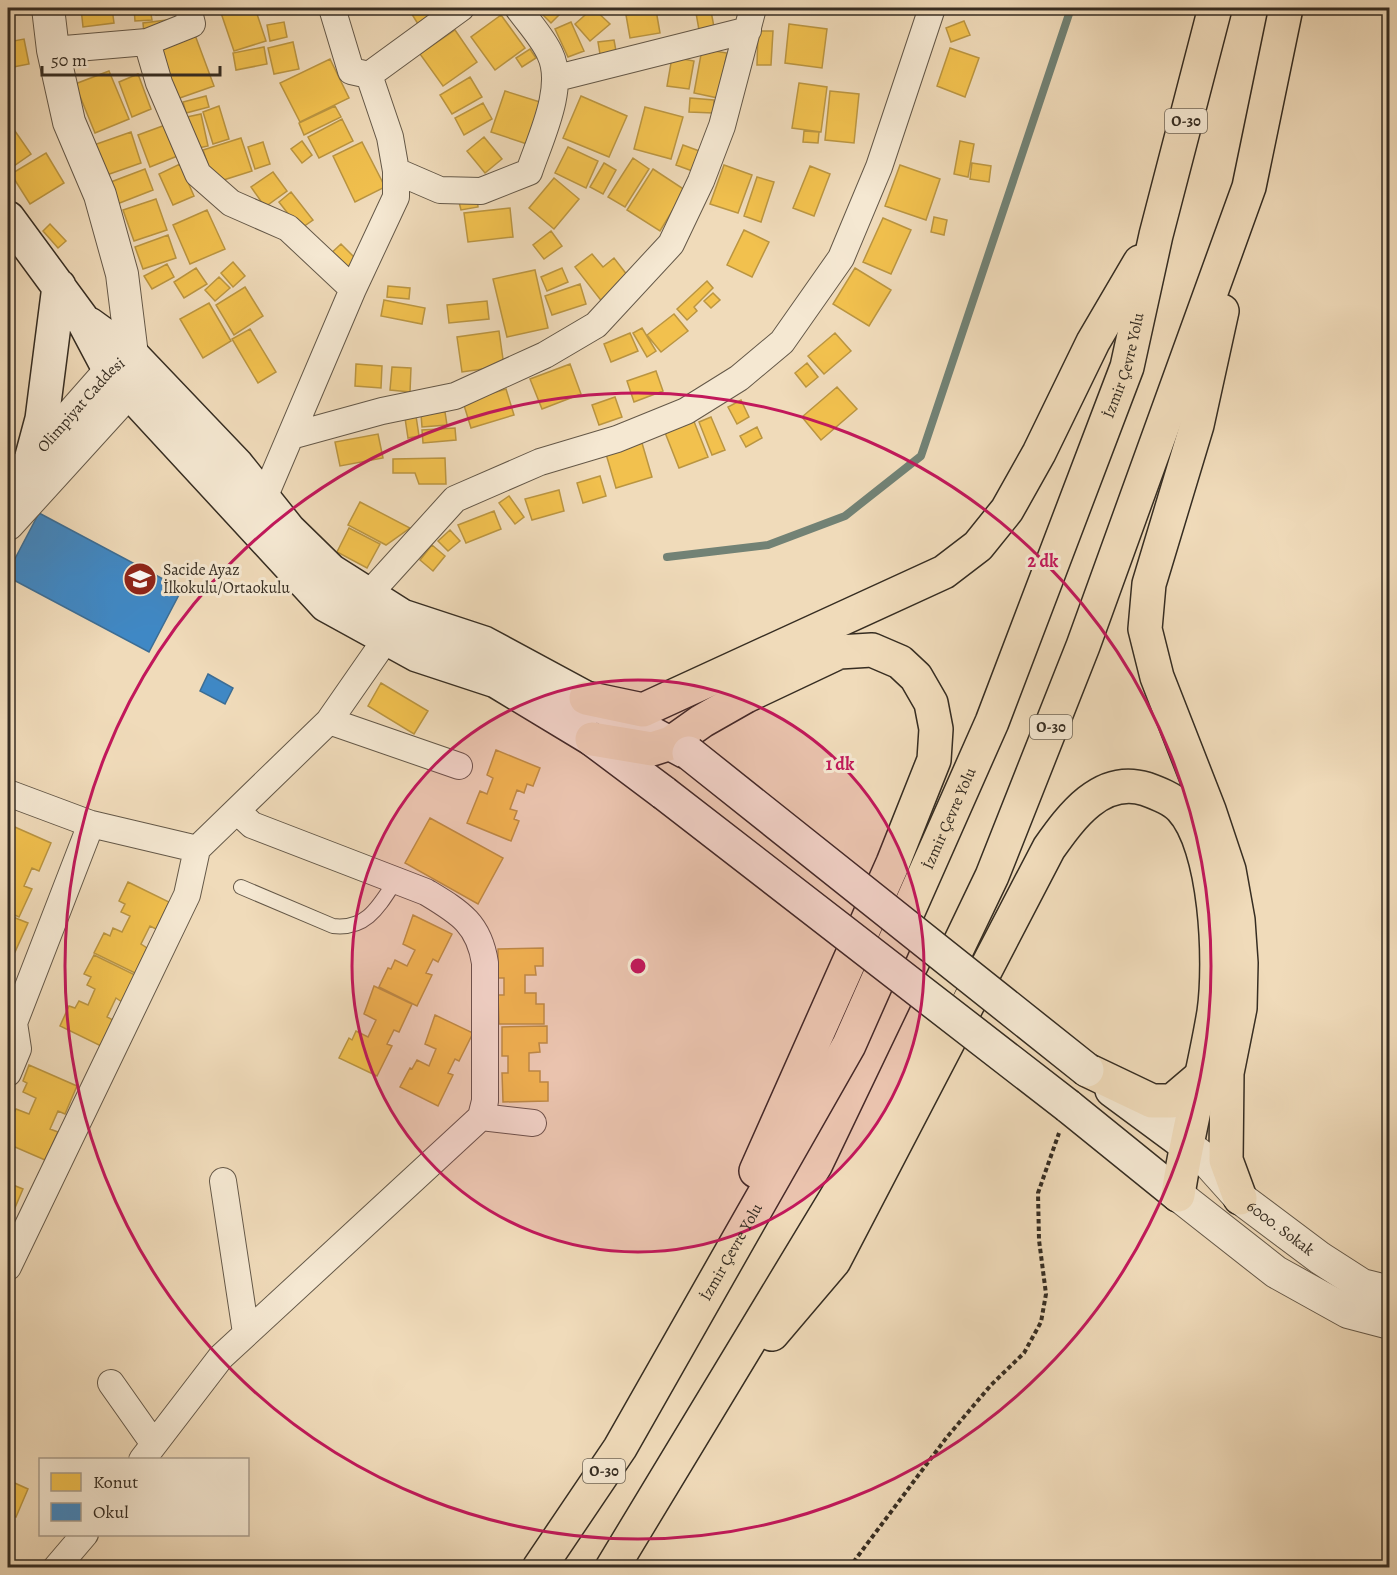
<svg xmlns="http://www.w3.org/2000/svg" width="1397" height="1575" font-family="Alegreya,serif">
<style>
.homes{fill:#f2c14e;stroke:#ba9541;stroke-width:1.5}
.schools{fill:#3f88c5;stroke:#3c6d94;stroke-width:1.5}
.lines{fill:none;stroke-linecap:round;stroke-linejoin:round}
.stream{stroke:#728275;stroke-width:8}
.service-casing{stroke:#645848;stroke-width:16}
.minor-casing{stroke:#645848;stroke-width:28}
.tertiary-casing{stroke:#645848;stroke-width:34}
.secondary-casing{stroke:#362d22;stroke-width:36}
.motorway-casing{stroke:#362d22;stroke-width:36}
.path{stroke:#362d22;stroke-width:4;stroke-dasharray:4.5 3;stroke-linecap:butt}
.service{stroke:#f5e8d2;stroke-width:14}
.minor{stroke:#f5e8d2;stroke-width:26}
.tertiary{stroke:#f5e8d2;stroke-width:32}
.secondary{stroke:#f5e8d2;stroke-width:33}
.motorway{stroke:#f0dbba;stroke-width:33}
.secondary-bridge-casing{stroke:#362d22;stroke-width:36;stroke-linecap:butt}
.secondary-bridge{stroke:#f5e8d2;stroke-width:33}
.ring{fill:none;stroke:#c2185b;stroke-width:3}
.labels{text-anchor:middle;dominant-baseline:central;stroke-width:6;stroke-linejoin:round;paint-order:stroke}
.shield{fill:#f5e8d2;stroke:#6f6557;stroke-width:1.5}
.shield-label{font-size:15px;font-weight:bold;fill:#362d22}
.street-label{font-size:16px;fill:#362d22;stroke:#f5e8d2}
.poi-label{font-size:16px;fill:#362d22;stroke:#f5e8d2;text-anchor:start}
.centre{fill:#c2185b;stroke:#f5e8d2;stroke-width:3}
.ring-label{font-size:18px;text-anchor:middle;font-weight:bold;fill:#c2185b;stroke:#f5e8d2;stroke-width:6;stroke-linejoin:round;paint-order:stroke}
</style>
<rect width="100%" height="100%" fill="#f0dbba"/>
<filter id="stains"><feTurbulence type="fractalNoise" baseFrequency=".00333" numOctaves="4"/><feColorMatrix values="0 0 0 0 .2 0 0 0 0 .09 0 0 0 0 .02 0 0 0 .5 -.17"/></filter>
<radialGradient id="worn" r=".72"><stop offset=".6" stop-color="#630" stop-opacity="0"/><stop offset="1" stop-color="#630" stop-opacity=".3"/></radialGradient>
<!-- homes -->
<path class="homes" d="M81 8H112L114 23 83 27Z
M134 8H150L152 20 135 21Z
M156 8H173V14L156 15Z
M229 8H255L266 41 234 51 220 10Z
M408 8H429L433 15 418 24Z
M536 8H566L551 23Z
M593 8 610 24 590 41 575 24Z
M656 10 660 33 630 38 626 15Z
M711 11 714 27 699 30 696 13Z
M501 15 525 48 495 70 471 37Z
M167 20 144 34 143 23Z
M964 21 970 35 951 42 946 28Z
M284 22 287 37 270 41 267 25Z
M571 22 584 51 568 57 555 29Z
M789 24 827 29 822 68 785 63Z
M455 30 477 62 443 86 420 54Z
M758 31H773L771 65H757Z
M195 35 214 86 174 100 156 50Z
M24 39 29 64 8 68V42Z
M614 40 616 51 600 54 598 42Z
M293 42 299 69 274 74 268 48Z
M264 47 267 64 236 70 233 53Z
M950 48 979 58 965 97 937 86Z
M530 49 536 58 522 67 516 58Z
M702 49 727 53 718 98 694 93Z
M672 57 694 61 689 89 667 86Z
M330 59 349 98 300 122 280 83Z
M109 71 129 119 95 133 75 84Z
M138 74 151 109 132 117 119 82Z
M470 77 482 97 452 114 440 95Z
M799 83 827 87 821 132 792 128Z
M505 91 540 102 527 144 491 132Z
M830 91 859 94 854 143 825 140Z
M206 96 209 107 186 113 183 102Z
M581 96 627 116 609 157 563 138Z
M690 98 714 100 713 113 689 112Z
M483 103 492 119 464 135 455 118Z
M219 106 229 139 213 144 203 112Z
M335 106 341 117 304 135 299 123Z
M645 107 683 117 671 159 634 149Z
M201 114 208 146 189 150 182 118Z
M342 119 353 141 319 158 308 137Z
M8 121 31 154 8 170Z
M168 124 180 155 150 167 138 135Z
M804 131 819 132 818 143 803 142Z
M131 132 141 163 101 177 91 146Z
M484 137 502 159 485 173 467 151Z
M241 138 252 171 214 183 203 150Z
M302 141 312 155 302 163 291 149Z
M960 141 974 144 968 177 954 174Z
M263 142 270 164 255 169 248 147Z
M362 142 385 187 355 202 333 156Z
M683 145 702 152 695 172 676 165Z
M568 147 598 161 586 188 555 173Z
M46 153 64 183 30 204 11 174Z
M633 158 649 169 625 207 608 197Z
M604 163 616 170 603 194 590 187Z
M972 163 991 166 989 182 970 179Z
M180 164 194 196 173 205 159 174Z
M724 165 752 175 738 213 710 204Z
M900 165 940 179 926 220 885 206Z
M810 166 830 174 814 216 793 208Z
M145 169 153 190 112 206 103 185Z
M653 169 685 190 660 231 627 210Z
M273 172 287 191 265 207 251 187Z
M757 177 774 182 761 222 744 216Z
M554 178 579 199 554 229 529 208Z
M291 192 313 220 300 229 279 202Z
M477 195 478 207 461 210 458 198Z
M156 199 167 230 134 241 123 210Z
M510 208 513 237 468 242 464 213Z
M207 210 225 249 190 264 173 225Z
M934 217 947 220 944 235 931 232Z
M883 218 911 230 891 274 863 262Z
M50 224 66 241 58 248 43 231Z
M744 230 769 242 752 277 727 265Z
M551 231 562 246 544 259 533 245Z
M168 235 176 258 143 269 135 247Z
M341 244 357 260 343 273 327 257Z
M592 254 603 267 614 258 631 280 603 303 575 267Z
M233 262 245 276 233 287 221 273Z
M167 264 174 277 152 289 144 276Z
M196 268 207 284 184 298 174 282Z
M562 268 568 282 547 291 541 277Z
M855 268 891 290 869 326 833 304Z
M535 270 548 328 507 337 493 279Z
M219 277 230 288 215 301 205 290Z
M707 281 713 288 694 307 697 311 687 320 677 309Z
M580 284 586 304 552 315 545 296Z
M388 286 410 288 409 299 387 297Z
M245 287 263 316 234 335 216 305Z
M713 293 720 300 711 308 704 301Z
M384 300 425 308 422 324 381 316Z
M487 301 489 319 449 323 447 305Z
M209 303 231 341 203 358 180 319Z
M674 314 688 331 661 352 647 335Z
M642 328 656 351 647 357 633 333Z
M250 329 276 372 258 383 232 339Z
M499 331 504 366 462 372 457 337Z
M630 333 638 351 611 362 604 344Z
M835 333 851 351 824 374 808 356Z
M807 363 818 377 806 387 795 373Z
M356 364 382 366 381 388 355 386Z
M570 364 581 394 542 409 530 379Z
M392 367 411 368 410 392 390 390Z
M656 371 663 391 634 402 627 381Z
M837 387 857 409 821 440 802 417Z
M506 389 514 415 471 428 463 402Z
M615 397 622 417 599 425 592 405Z
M741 400 749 417 737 424 728 407Z
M445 412 447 425 422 427 421 414Z
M416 416 419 436 408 438 405 418Z
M711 417 725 450 712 455 699 422Z
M693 419 708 457 679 468 664 430Z
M757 427 762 438 746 447 740 436Z
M455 428 456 440 423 443 422 430Z
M378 434 383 458 340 466 335 442Z
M642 443 652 477 616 488 606 454Z
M445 458 446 484H419L415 473H393V459Z
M600 476 606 496 583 503 577 483Z
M559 490 564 511 532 520 525 499Z
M509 496 524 517 515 524 499 503Z
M360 502 410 528 386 545 348 525Z
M494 511 501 529 466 543 458 525Z
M349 528 380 544 367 568 337 552Z
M450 530 460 541 448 551 438 541Z
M432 545 445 556 433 571 420 560Z
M381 683 428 711 414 734 368 706Z
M496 750 540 768 533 786 527 784 524 793 517 790 510 809 517 811 514 819 519 821 511 841 467 823 480 791 487 794 493 778 487 775Z
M430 818 503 858 478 904 405 863Z
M8 824 51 843 39 871 32 868 24 886 32 889 19 917 8 912V862L10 855 8 854Z
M128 882 169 902 156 929 150 926 141 944 147 948 135 973 94 953 104 933 110 936 113 928 122 932 130 916 121 912 125 904 119 901Z
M8 915 28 923 15 952 8 950Z
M413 915 452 934 438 962 433 959 426 973 432 975 417 1006 379 987 388 968 391 969 395 960 407 966 415 950 403 944Z
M543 948V966H535L536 975H525V993H536V1004H544V1024H499L498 995H504V978H498V949Z
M94 955 135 975 122 1002 116 998 107 1017 113 1020 101 1046 60 1026 69 1006 75 1008 79 1001 88 1005 95 989 87 985 91 977 84 974Z
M374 986 412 1004 399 1032 394 1030 387 1044 392 1046 377 1076 339 1058 349 1038 352 1040 356 1031 368 1037 376 1020 364 1014Z
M435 1015 473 1033 459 1061 455 1059 448 1073 453 1075 438 1106 400 1087 410 1068 412 1069 417 1060 429 1066 436 1049 425 1044Z
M547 1026V1043H539L540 1052 529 1053V1071H540V1082H548V1101L503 1102 502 1073H508V1056H502V1027Z
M29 1065 77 1086 65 1114 58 1111 50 1129 58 1132 45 1160 8 1144V1115L12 1117 16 1109 29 1114 36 1098 23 1092 27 1083 23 1081Z
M8 1183 23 1189 11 1217 8 1216Z
M8 1480 28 1489 16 1517 9 1514 8 1517Z"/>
<!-- schools -->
<path class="schools" d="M39 513 182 589 149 652 8 577V572Z
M208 674 233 688 225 704 200 691Z"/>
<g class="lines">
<!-- stream -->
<path class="stream" d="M667 557 768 545 845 516 921 456 1071 8"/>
<defs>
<path id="service" d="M241 887 333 926C367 930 379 906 396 880"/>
<path id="minor" d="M147 42 192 24 188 8
M53 50 147 42 159 83 198 174 231 203 288 228 353 289
M369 75 461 8
M557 78 748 30
M396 171 440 190 481 191 529 172C540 139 566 87 550 54 543 38 528 22 518 8
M291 436 382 411 455 396 545 355 596 325 671 244 701 181 722 126 753 8
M264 498 353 289 396 197V171L390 137 369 75 351 71 332 8
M368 595 455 499 540 462 617 439 686 411 739 378 782 342 841 258 879 167 932 8
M329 721 386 639
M8 793 91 824 197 849 329 721 459 766
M8 1073 18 1049 14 1023 91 824
M481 1117 533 1123
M223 1181 246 1333
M8 1267 187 895 197 849
M111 1383 154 1444
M142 1460 221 1357 481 1117 485 1101V963C479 923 459 912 426 892L252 825 237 811
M56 1568 85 1534"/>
<g id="tertiary">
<path id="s1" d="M8 487 110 371 131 355"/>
<path d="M8 524 129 391 132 355 122 274 100 195 69 122 53 50 48 8"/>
<path id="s2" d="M1185 1144 1205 1159 1240 1198 1320 1258 1362 1285 1390 1292"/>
<path d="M1178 1195 1276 1272 1348 1312 1390 1323"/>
</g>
<path id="secondary" d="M8 218 83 320 110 371 326 605 417 655 496 681 592 739 664 793
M89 324 132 355 237 465 289 530 331 571 402 616 484 643 686 752
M31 460 42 419 59 286
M1112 1090 1185 1144
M1068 1106 1178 1195"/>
<g id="motorway">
<path d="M1222 311 1197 425 1149 584 1145 629 1157 677 1209 810 1229 870 1238 920 1241 963 1240 1008 1227 1073 1226 1160 1240 1198"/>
<path d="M586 698 643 710 944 572 978 546 1007 510 1039 453 1093 342 1140 262"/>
<path d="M592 739 652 749 671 743 702 721 746 696 839 652 872 650 900 662 916 677 931 703 936 729 934 760 893 863 756 1171"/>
<path d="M1087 1070 1152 1101H1172L1199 1078"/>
<path d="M772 1334 834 1261 1049 848C1071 817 1101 775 1146 789 1157 793 1173 799 1181 808 1217 846 1221 963 1214 1012 1204 1073 1187 1133 1178 1195"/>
<path id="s3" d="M539 1568 620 1448 849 1045 992 722 1127 367 1156 235 1215 8"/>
<path d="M612 1568 846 1181 992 876 1083 646 1249 187 1286 8"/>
</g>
</defs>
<!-- service casing -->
<use href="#service" class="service-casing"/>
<!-- minor casing -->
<use href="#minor" class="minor-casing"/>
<!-- tertiary casing -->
<use href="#tertiary" class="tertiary-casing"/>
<!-- secondary casing -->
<use href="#secondary" class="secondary-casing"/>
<!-- motorway casing -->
<use href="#motorway" class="motorway-casing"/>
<!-- path -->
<path class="path" d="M849 1568 947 1437 991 1385 1024 1353 1041 1322 1046 1294 1039 1240 1038 1193 1059 1133"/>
<!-- service -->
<use href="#service" class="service"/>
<!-- minor -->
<use href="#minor" class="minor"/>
<!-- tertiary -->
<use href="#tertiary" class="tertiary"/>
<!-- secondary -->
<use href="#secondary" class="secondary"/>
<!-- motorway -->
<use href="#motorway" class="motorway"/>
<defs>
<path id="secondary-bridge" d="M689 753 1087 1070
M664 793 1068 1106"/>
</defs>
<!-- secondary-bridge casing -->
<use href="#secondary-bridge" class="secondary-bridge-casing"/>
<!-- secondary-bridge -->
<use href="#secondary-bridge" class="secondary-bridge"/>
</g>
<!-- distance rings -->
<circle cx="638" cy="966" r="286" fill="#c2185b" fill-opacity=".12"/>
<g class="ring">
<circle cx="638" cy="966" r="286"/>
<circle cx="638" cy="966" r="573"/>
</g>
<!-- icons -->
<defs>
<symbol id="school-disc" viewBox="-11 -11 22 22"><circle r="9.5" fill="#8f2418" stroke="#f5e8d2"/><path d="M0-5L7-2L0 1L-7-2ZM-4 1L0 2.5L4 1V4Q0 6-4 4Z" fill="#fff"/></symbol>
</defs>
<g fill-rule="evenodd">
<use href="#school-disc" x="121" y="560" width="38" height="38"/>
</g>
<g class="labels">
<!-- shield labels -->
<g class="shield">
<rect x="1165" y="109" width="42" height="24" rx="4.5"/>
<rect x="1030" y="715" width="42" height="24" rx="4.5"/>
<rect x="583" y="1459" width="42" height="24" rx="4.5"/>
</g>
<g class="shield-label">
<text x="1186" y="121">O-30</text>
<text x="1051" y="727">O-30</text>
<text x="604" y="1471">O-30</text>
</g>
<!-- street labels -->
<g class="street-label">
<text stroke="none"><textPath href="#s3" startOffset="1342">İzmir Çevre Yolu</textPath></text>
<text stroke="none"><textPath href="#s1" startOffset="110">Olimpiyat Caddesi</textPath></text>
<text stroke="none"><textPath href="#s3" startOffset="856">İzmir Çevre Yolu</textPath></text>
<text stroke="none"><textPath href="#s2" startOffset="128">6000. Sokak</textPath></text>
<text stroke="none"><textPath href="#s3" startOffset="370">İzmir Çevre Yolu</textPath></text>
</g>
<!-- poi labels -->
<g class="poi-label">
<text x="163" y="570">Sacide Ayaz<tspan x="163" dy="18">İlkokulu/Ortaokulu</tspan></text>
</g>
</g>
<circle cx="638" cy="966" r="9" class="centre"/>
<g class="ring-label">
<text x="1043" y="567">2 dk</text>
<text x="840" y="770">1 dk</text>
</g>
<!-- margin -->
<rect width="1397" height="1575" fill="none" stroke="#f0dbba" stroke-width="30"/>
<rect x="9" y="9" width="1379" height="1557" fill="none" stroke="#362d22" stroke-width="3"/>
<rect x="15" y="15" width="1367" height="1545" fill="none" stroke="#362d22" stroke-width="1.5"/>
<!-- legend -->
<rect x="39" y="1458" width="210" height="78" fill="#f5e8d2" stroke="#a99d8c" stroke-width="1.5"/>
<rect x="51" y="1473" width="30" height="18" fill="#f2c14e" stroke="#a99d8c" stroke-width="1.5"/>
<text x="93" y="1488" font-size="18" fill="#362d22">Konut</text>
<rect x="51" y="1503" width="30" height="18" fill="#3f88c5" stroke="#a99d8c" stroke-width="1.5"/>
<text x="93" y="1518" font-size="18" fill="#362d22">Okul</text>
<!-- scale -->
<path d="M42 66v9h178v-9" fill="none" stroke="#362d22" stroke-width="3"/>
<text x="51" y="66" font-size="18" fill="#362d22" stroke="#f5e8d2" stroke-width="4.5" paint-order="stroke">50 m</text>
<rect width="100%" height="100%" filter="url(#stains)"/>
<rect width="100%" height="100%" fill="url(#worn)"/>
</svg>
